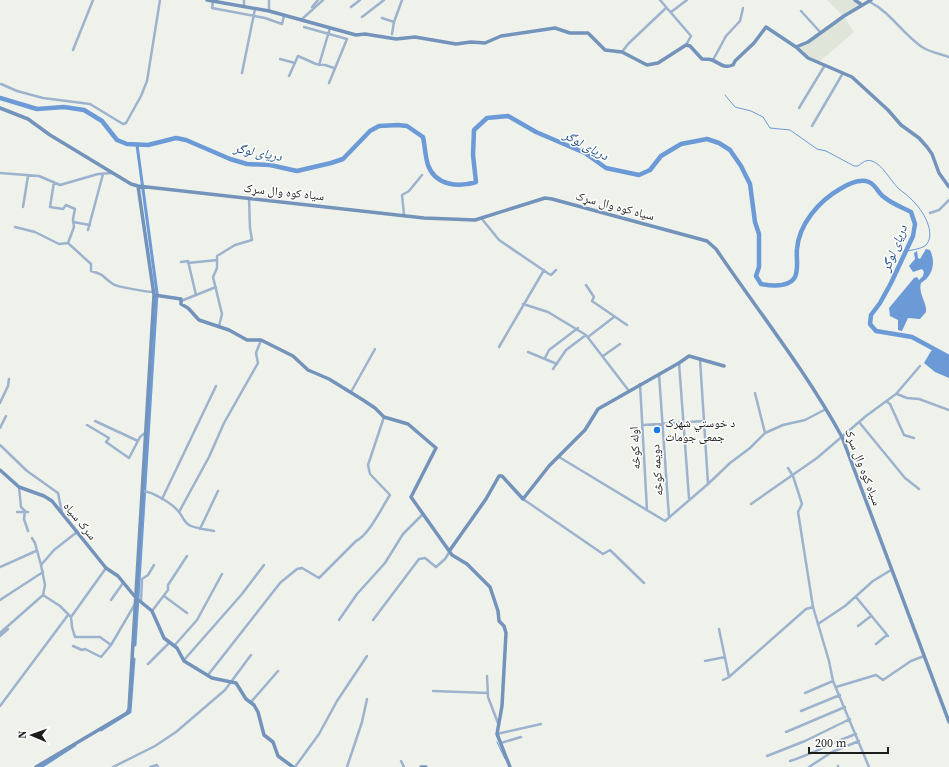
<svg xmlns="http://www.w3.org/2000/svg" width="949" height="767" font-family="'Source Serif 4','Noto Naskh Arabic',serif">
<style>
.built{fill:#dfe6d9}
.water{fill:#6b9ad6}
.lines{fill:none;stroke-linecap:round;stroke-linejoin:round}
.stream{stroke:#6b9ad6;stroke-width:1}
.canal{stroke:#6b9ad6;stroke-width:3}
.river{stroke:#6b9ad6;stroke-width:4.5}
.street{stroke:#9cb2cd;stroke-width:2.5}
.secondary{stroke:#7393bb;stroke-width:3.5}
.poi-dot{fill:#177be3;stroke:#fff;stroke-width:1.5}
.labels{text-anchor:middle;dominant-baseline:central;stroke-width:3;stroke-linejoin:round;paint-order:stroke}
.street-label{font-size:12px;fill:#1d1e1c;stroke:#fff}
.poi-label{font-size:12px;fill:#1d1e1c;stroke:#fff;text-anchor:start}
.water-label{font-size:13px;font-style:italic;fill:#18487f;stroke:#fff}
</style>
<rect width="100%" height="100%" fill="#eef2eb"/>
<!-- built -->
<path class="built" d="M827 0H855L862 5 844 16 854 32 819 62 813 60 796 47 801 46 843 16Z"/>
<!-- water -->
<path class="water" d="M926 249 930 250C936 262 933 276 921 283 918 294 927 302 926 312L920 319 908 318 902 331 898 330V320L890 316 889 308 914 278 917 277 919 280 923 276 924 272 922 269 913 272 909 266 915 259 914 253 917 251 918 258 920 259Z
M934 349 949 358V378L935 372 924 363 931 351Z"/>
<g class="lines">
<!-- stream -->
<path class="stream" d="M725 95 735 107 751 111 763 117 770 128 790 130 817 149 826 151 854 166H858C862 163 866 159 872 161 882 164 890 180 898 188 902 192 908 195 912 200 922 209 938 234 925 246 920 249 912 250 907 251
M497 742 505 759"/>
<!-- canal -->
<path class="canal" d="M135 645 157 293 137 145
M101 730 130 712 134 659
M41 767 75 745"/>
<!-- river -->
<path class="river" d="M0 98 37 109 64 107 84 110 102 121 117 140 127 144 148 145 176 138 186 140 230 159 247 164 270 165 297 171 331 163 343 159 370 131 379 126 398 125 407 126 423 137C425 146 425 156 428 165 435 185 458 188 476 182L473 155 474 130 487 118 508 116 536 132 585 153 606 168 639 175 650 170 661 156 681 144 707 139 719 143 730 150 741 166 750 184 755 222 759 234V267L756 276 761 284C772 286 789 288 795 277 799 268 796 258 797 249 799 224 819 201 840 189 848 184 859 178 869 182 876 185 878 193 884 197 892 204 902 207 911 212L915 224 913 236 891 283 880 303 871 315 870 324 876 331 912 337 949 357"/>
<!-- street -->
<path class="street" d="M244 0V7
M660 0 691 36 686 45
M213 1 212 8 265 18 282 24 284 16
M870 2C890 12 903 34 922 47 929 52 941 54 949 57
M312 7 318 0
M351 7 360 0
M269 11V0
M801 11 821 33
M671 12 687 0
M362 17 384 0
M382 18 394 22
M301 20 323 0
M304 27 347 39 329 83
M392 34 394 22 402 0
M73 50 93 0
M622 52 628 44 666 8
M280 59 295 63
M713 60 726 36 740 21 743 8
M319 65 330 28
M242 73 255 9
M289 76 298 56 316 64 325 65 334 68
M1 84 17 91 43 98 90 104 123 124 126 123 141 96 147 81 160 0
M799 108 825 65
M812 126 843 73
M0 173 39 176 60 185 98 174 112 173
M54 182 50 207 63 209 66 205 75 209 73 219 74 227 68 243
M23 207 28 176
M930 213 939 210 949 200
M404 215 402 195 409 191 422 175
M482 219 499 240 549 274 551 275 556 270
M73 222 90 225
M15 227 35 232 59 244 68 243 91 264V271C106 275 102 277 113 284 117 287 148 292 154 292
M88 230 103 174
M181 262 188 261 196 295
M188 263 217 260
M586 285 594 297 592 301 627 325
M181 301 216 287
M523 304 548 312 586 335 629 391
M219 326 222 314 213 277 217 268V256L235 245 252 240 250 228 249 198
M588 337 614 317
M499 347 544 270
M528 352 557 364
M603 356 620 344
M545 358 549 350 578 328
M700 359 708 484
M679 363 689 498
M553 369 566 350 586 335
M659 374 669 517
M640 384 647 510
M351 392 375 349
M755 393 765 433
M897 394 907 398 919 399 949 410
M886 401 890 404 904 435 914 438
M0 403 8 386 9 379
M95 421 138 441
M859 422 905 478 919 489
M87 425 109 438 106 442 129 458 140 437 145 433
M643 425 704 421
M0 428 6 416
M0 445 27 471 58 493 62 513
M559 457 665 521 708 484 730 463 750 448 765 433 783 425 805 420 826 409
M788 468 793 476 802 504 798 512 813 607
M19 487 21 507 25 511 24 519 28 531
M142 491C152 491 173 504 179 512 183 517 184 522 189 525 196 529 206 529 214 531
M162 499 216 386
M523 499 603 554 610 550 644 583
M751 504 817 458 866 416 896 394 920 366
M17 512H28
M179 512 209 457 224 423 258 363 256 353 261 340
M200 529 218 491
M32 538 35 543 41 565
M0 567 36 551
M43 595 60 606 71 617 106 568
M164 596 187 613
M856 597 888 636
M0 600 43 572
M111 600 123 583
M141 601 142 579 148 575 154 565
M152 611 168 590V585L187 556
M71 617 72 627 75 637H100L111 645
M339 620 357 594 385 563 403 534 423 514
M373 620 419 559 425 558 436 567 445 559 450 551
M818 624 845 606 873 581 891 570
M858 626 871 616
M719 629 729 677
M0 633 43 595 45 585 41 565 54 550 77 532
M0 636 8 629
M876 644 887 635
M73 646 82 650 85 649 101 657 111 645 135 604
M174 646 197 620 222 574
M184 660 242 594 264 565
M705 661 725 657
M148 664 169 643
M208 675 280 583 297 569 302 568 319 578 356 541C369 535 382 507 390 495L370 474 368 465 384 417
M487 676 488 697 498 723
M723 680 729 677 806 609 813 607 829 661 833 681 869 767
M836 687 876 675 883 680 911 661 924 656
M433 691 488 693
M805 693 833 681
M251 702 278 671
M0 706 68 615
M801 711 840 695
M786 732 845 707
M497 734 541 724
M501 743 521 737
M767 756 805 741 850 719
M401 761 404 767
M790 761C813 754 833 742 856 734
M838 766V767
M113 767 155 746 176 732 225 690 251 655
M150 767 157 765 158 767
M295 767 319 734 337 701 367 656
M347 767 362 722 367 699
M809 767 832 752 859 741"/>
<!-- secondary -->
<path class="secondary" d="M207 0 269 11 356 35 365 34 396 39 415 37 456 44 471 42 485 43 501 36 555 28 570 33H588L605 50 622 52 647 65 658 63 686 45 690 46 702 59C705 59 709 59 712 60 720 63 723 69 733 65L735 61 754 43 766 27 796 47 808 58 852 77 888 110 901 125 919 138 927 147 932 154 939 173 949 187
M855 0 862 5
M796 47 808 42 844 16 871 0
M0 108 28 119 50 135 131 184 138 186 424 218 475 220 545 198 552 199 707 241 716 249C758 311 806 371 842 437L949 722
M154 295 181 299V304L188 308 199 320 229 330 247 340H261L293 356 308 370 329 379 363 400 375 408 384 417 408 424 436 448 411 497 452 555 467 564 490 587 498 611 499 621 504 626 506 633 502 706 497 734 510 767
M0 470 19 487 44 496 52 501 106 568 118 576 136 598 152 611 164 638 177 648 184 661 212 678 236 683 246 699 254 705 258 712 264 735 273 742 278 756 293 767
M450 550 486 499 499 476H502L523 499 549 466 585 430 598 409 679 363 689 356 724 366
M36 767 127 713 129 709 154 295 138 186
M421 767H426"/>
</g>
<!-- markers -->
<circle class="poi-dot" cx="657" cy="430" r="4"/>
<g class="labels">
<!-- street labels -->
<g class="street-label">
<text transform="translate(284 192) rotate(6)">سیاه کوه وال سړک</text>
<text transform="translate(615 206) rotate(15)">سیاه کوه وال سړک</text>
<text transform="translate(635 448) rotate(-93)">اوله کوڅه</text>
<text transform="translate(863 467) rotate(69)">سیاه کوه وال سړک</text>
<text transform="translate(657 470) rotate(-94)">دویمه کوڅه</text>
<text transform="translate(80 521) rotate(51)">سرک سیاه</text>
</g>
<!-- poi labels -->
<g class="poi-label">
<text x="665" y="423">د خوستي شهرک<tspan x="665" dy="14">جمعی جومات</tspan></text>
</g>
<!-- water labels -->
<g class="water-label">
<text transform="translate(586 145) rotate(28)">دریای لوگر</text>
<text transform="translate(258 152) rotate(11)">دریای لوگر</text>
<text transform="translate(894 248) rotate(-68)">دریای لوگر</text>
</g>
</g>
<!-- north arrow -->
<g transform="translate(32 735) rotate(272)" stroke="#ffffff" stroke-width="3" paint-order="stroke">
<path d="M0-3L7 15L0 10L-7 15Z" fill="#1d1e1c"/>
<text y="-6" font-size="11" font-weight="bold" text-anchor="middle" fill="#1d1e1c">N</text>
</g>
<!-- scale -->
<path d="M809 747v6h79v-6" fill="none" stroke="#1d1e1c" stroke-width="2"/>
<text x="815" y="747" font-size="12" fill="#1d1e1c" stroke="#ffffff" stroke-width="3" paint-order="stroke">200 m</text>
</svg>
